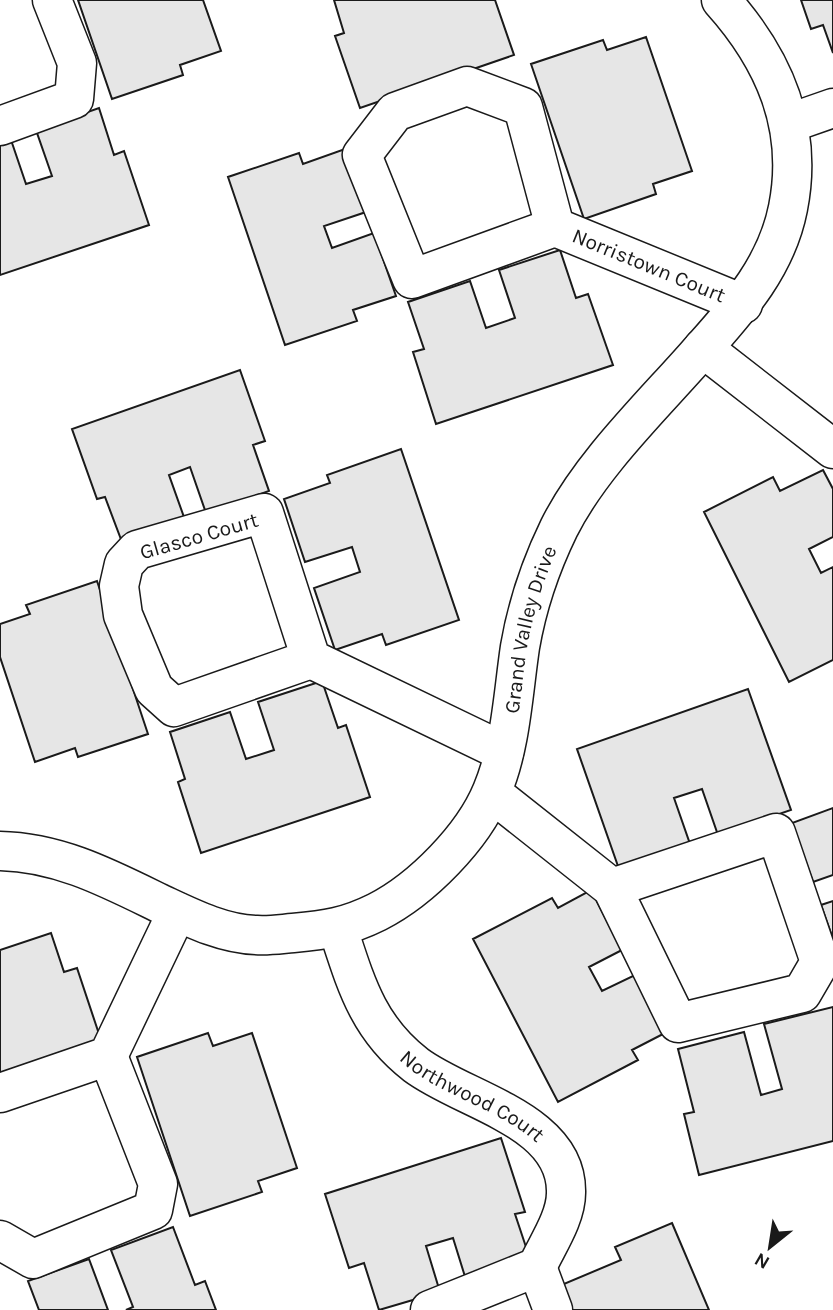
<svg xmlns="http://www.w3.org/2000/svg" width="833" height="1310" font-family="Karla,sans-serif">
<style>
.building{fill:#e6e6e6;stroke:#1a1a1a;stroke-width:2}
.lines{fill:none;stroke-linecap:round;stroke-linejoin:round}
.minor-casing{stroke:#1a1a1a;stroke-width:41}
.minor{stroke:#fff;stroke-width:38}
.labels{text-anchor:middle;dominant-baseline:central;stroke-width:5;stroke-linejoin:round;paint-order:stroke}
.street-label{font-size:21px;fill:#1a1a1a;stroke:#fff}
</style>
<rect width="100%" height="100%" fill="#fff"/>
<!-- building -->
<path class="building" d="M78 0H203L221 51 180 65 183 75 112 99Z
M334 0H495L514 55 360 108 335 36 344 33Z
M801 0H833V53L823 25 811 29Z
M646 37 692 171 653 184 656 194 584 219 531 64 603 40 607 50Z
M99 108 114 155 124 151 149 225 0 275V141L10 137 26 184 52 176 36 130Z
M345 149 366 212 324 226 332 248 374 233 396 296 353 310 357 321 285 345 228 177 299 153 303 164Z
M560 250 576 298 588 294 613 365 436 424 413 352 424 349 408 302 470 281 486 328 515 318 499 270Z
M240 370 265 441 253 445 269 491 206 513 190 467 169 475 185 520 122 542 105 497 97 499 72 429Z
M401 449 459 620 386 645 382 634 335 650 314 588 360 572 352 547 305 562 284 499 330 483 327 475Z
M823 470 833 489V537L809 549 821 573 833 567V660L789 682 704 512 773 477 780 491Z
M97 581 148 734 78 757 75 748 35 762 0 657V624L30 614 26 605Z
M322 681 338 728 346 725 370 797 201 853 178 782 185 779 170 732 230 712 246 759 274 750 258 702Z
M748 689 791 810 718 835 702 789 674 798 690 844 619 869 577 749Z
M833 808V875L813 882 792 823Z
M591 890 622 950 589 967 602 991 635 975 665 1033 632 1050 638 1060 558 1102 473 939 552 898 558 908Z
M833 901V939L821 905Z
M51 933 64 972 77 968 101 1040 0 1073V950Z
M833 1007V1141L699 1175 684 1114 694 1112 678 1049 744 1032 761 1095 782 1089 764 1024Z
M208 1033 213 1046 252 1033 297 1168 258 1181 262 1192 190 1216 137 1057Z
M501 1138 525 1212 515 1214 531 1262 467 1283 453 1238 426 1246 440 1292 379 1310 364 1263 349 1268 325 1194Z
M672 1223 709 1310H569L559 1286 621 1260 615 1247Z
M173 1227 195 1285 205 1281 216 1310H126L133 1307 111 1250Z
M89 1259 108 1310H39L28 1281Z"/>
<g class="lines">
<defs>
<g id="minor">
<path d="M790 123 833 108"/>
<path d="M0 126 74 99 77 63 52 0"/>
<path id="s1" d="M555 227 523 107 467 86 395 112 362 155 412 279 555 227 743 304"/>
<path d="M703 348 833 449"/>
<path d="M311 659 264 513 137 550 124 564 119 586 123 615 154 689 174 707 311 659 504 752"/>
<path d="M492 793 612 888 678 1023 802 993 820 962 776 833 612 888"/>
<path id="s2" d="M0 851C58 852 108 878 159 903 189 917 222 934 256 935 268 936 281 934 293 933 326 930 347 927 377 912 422 889 473 837 492 791 511 746 513 694 520 647 527 606 541 565 559 528 590 466 650 408 696 356 736 311 776 269 788 208 804 127 774 59 721 0"/>
<path id="s3" d="M338 929C356 984 368 1028 416 1065 464 1101 568 1120 566 1193 566 1218 547 1245 537 1267L430 1310"/>
<path d="M0 1093 108 1056 177 912"/>
<path d="M0 1240 33 1259 153 1210 158 1184 108 1056"/>
<path d="M537 1267 553 1310"/>
</g>
</defs>
<!-- minor casing -->
<use href="#minor" class="minor-casing"/>
<!-- minor -->
<use href="#minor" class="minor"/>
</g>
<g class="labels">
<!-- street labels -->
<g class="street-label">
<text stroke="none"><textPath href="#s1" startOffset="702">Norristown Court</textPath></text>
<text transform="translate(199 536) rotate(-16)">Glasco Court</text>
<text stroke="none"><textPath href="#s2" startOffset="732">Grand Valley Drive</textPath></text>
<text stroke="none"><textPath href="#s3" startOffset="224">Northwood Court</textPath></text>
</g>
</g>
<!-- north arrow -->
<g transform="translate(770 1247) rotate(210)" stroke="#ffffff" stroke-width="5" paint-order="stroke">
<path d="M0-5L12 26L0 18L-12 26Z" fill="#1a1a1a"/>
<text y="-10" font-size="19" font-weight="bold" text-anchor="middle" fill="#1a1a1a">N</text>
</g>
</svg>
